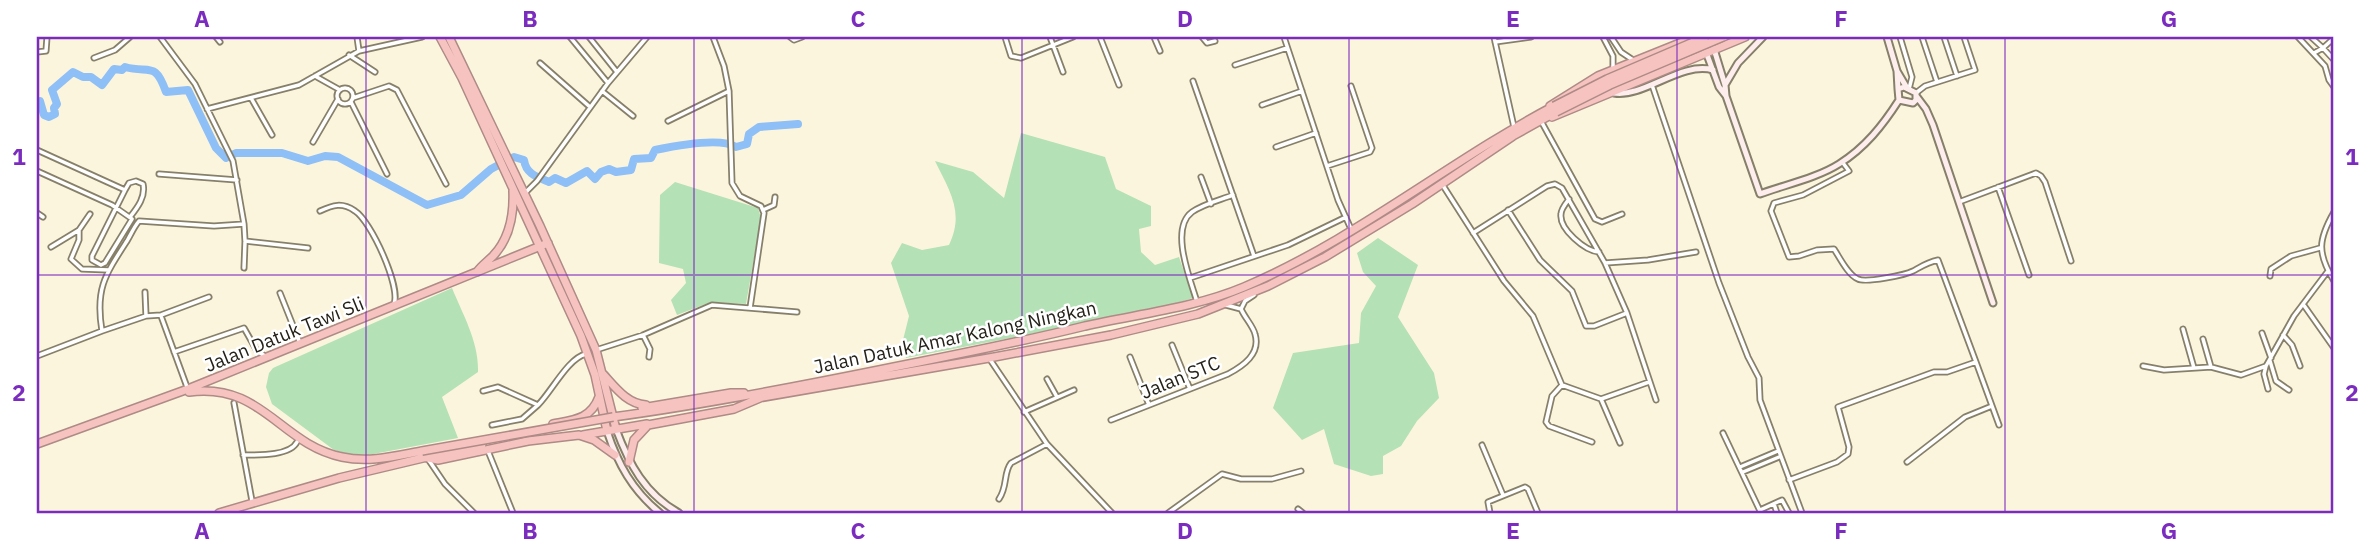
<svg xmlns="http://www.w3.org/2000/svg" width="2371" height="550" font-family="'IBM Plex Sans',sans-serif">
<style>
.green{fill:#b4e1b6}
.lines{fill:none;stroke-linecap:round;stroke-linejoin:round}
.river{stroke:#8ebff6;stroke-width:8}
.street-casing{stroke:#867f6a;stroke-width:7}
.secondary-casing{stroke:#867f6a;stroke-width:9}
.highway-casing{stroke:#ae8b86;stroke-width:10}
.street{stroke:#fff;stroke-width:3.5}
.secondary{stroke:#fdedec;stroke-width:5}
.highway{stroke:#f7c3c0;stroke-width:7}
.highway-bridge-casing{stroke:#ae8b86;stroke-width:10;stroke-linecap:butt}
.highway-bridge{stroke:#f7c3c0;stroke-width:7}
.grid{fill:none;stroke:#7b2cbf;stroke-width:2;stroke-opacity:0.55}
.labels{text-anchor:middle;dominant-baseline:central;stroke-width:5;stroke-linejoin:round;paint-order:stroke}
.street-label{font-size:19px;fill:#252219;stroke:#fff}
.neatline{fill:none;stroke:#7b2cbf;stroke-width:2.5}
.grid-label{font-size:23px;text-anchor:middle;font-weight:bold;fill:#7b2cbf}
</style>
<rect width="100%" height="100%" fill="#fcf5de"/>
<!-- green -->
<path class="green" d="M1021 133 1105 157 1116 189 1151 206V226L1139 229 1141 252 1155 265 1179 257 1193 298 1155 310 906 358 901 348 909 316 891 263 902 243 922 250 949 245C965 212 949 190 935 161L973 172 1004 198Z
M675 182 758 208 761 218 746 304 711 302 677 315 671 300 686 283 683 269 659 263 660 195Z
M1378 238 1418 265 1398 317 1434 373 1439 398 1417 421 1401 446 1383 456V474L1371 476 1334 464 1324 429 1302 440 1273 408 1293 353 1359 343 1361 313 1376 286 1363 272 1357 253Z
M452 288C463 315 479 342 478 372L442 397 458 438 368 455 349 454 334 450 272 404 266 387 269 373 273 368Z"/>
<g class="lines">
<!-- river -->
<path class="river" d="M37 102 40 101 44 115 49 117 55 114 54 108 57 104 52 90 73 72 83 77H91L102 85 114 69 122 70 125 67C149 74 155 60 166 92L188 90 216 148 226 158 236 153H282L308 161 325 156 338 157 427 205 461 195 491 169 514 157 524 160C526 174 537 177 549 182L555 178 566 183 587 171 595 179 601 172 609 169 616 172 631 170 634 159 651 158 655 150C674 146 721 137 736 147L747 144 749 134 759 127 798 124"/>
<defs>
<path id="street" d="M216 37 220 42
M357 37 359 51
M570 37 608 83
M589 37 617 72
M713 37 724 66 729 91 732 183 740 196 761 206 764 213 750 308
M790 37 794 40 802 37
M1005 37 1011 56 1021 58 1073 37
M1050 37 1063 72
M1100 37 1119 85
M1154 37 1160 51
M1202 37 1207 43 1215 41
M1284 37 1338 200 1351 229
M1494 37 1514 127
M1603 37 1613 56V69
M1611 37 1621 52 1633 60
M1900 37 1912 77 1909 89
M1922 37 1937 82
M1944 37 1957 76
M2298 37 2325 66 2329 80 2334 87
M2311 37 2323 48 2314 53
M2334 38 2323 48 2334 60
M1495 42 1531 37
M37 52 46 51 47 37
M349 55 375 72
M94 58 115 50 130 37
M540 63 590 107
M1235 65 1287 48
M315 76 340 90
M1193 81 1254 256
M1652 85 1719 283 1748 357 1759 378 1760 400 1802 513
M337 96a8 8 0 1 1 16 0a8 8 0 1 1-16 0Z
M602 91 633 116
M1916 93 1925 86 1975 70 1964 37
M251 98 272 135
M353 98 389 86 397 90 446 184
M351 102 387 174
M1262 105 1302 91
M207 109 299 85 359 51 422 37
M668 121 729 91
M1541 121 1595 219 1602 222 1622 214
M313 142 338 99
M1276 147 1316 133
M37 150 125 190
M1843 163 1849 171 1803 195 1774 203 1771 211 1789 257 1799 256 1817 250 1834 249C1840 258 1848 275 1858 279 1866 283 1905 275 1913 271 1922 266 1928 262 1938 260L1976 362
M1327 166 1370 152 1372 148 1351 86
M37 171 112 205 132 219
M159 174 237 180
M1201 177 1211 204
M1442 184 1504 281 1533 316 1562 385 1601 399 1649 382
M1998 187 2029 275
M526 192 537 181 608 83 647 37
M1569 199C1566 203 1561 209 1561 214 1559 229 1585 251 1599 252
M1959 202 2036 173 2041 176 2045 182 2071 261
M763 210 774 205 775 197
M1508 210 1540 260 1572 291 1586 326H1594L1627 313
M320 211C333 205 342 202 355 211 371 221 401 287 394 304
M2334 212C2318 240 2317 253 2334 281
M37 213 43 217
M90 214 79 230V240L71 259 82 269 109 270
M130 217C137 208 146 197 143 184L136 181 129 183 125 190 92 256V260L101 265 105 263 132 219
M244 224 245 241 308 248
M1473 233 1547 186 1555 184 1562 188 1605 263 1627 313 1656 400
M51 247 79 230
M1605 263 1648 260 1696 252
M244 268 245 242
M2270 276 2271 269 2291 256 2320 248
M1190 278 1288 245 1346 217
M145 292 146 316
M280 293 300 343
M1197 302C1191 281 1169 229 1192 212 1203 204 1220 200 1233 195
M2303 304 2334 348
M1226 305 1241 309
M1241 309 1245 301 1254 295
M161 316 187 387
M2183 329 2194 368
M102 331C95 289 105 275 127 241 131 234 134 227 139 221L214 226 244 224 233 161 195 84 160 37
M2262 333 2271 358
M643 335 650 349 649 357
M2283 335 2292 345 2300 366
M2203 339 2211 367
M1172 345 1190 389
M596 350 643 335 712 305 797 312
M174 352 244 328 257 351 265 356
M37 356 102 331 146 316 161 315 209 297
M1130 357 1149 405
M989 358 1047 444 1112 513
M2270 361 2276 381 2289 390
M2143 366 2164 370 2211 367 2241 375 2266 366 2294 316 2328 271
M2266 366 2264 374 2268 389
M1047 379 1057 397
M1562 385 1552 396 1546 422 1549 426 1592 442
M483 391 498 387 538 405C552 391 568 358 586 354
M1601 399 1620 443
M234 403 252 501
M1024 412 1074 390
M1111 420 1228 374C1243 366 1261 354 1255 334 1253 326 1245 318 1241 309
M492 425 522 419 538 405
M1723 433 1761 513
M1482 445 1503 495
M488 451 513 513
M243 455C258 455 290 456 297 442
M428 459 445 484 474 513
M1907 462 1965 417 1992 406
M1740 467 1778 451
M1743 472 1779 457
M1789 480 1837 462 1848 454 1849 447 1838 407 1934 372H1947L1976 362 1999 425
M999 499C1008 486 1003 473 1011 463L1047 444
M1774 504 1777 513
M1298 509 1303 513
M1760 510 1782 500 1789 513
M1168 513 1222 474 1241 479H1272L1301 471
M1490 513 1488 502 1525 487 1528 489 1538 513"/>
<path id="secondary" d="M1887 37 1897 71 1898 89
M1714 49 1725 85 1726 96 1760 194C1784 185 1817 178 1839 164 1865 148 1883 125 1899 100
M1706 52 1719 87 1726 96
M1897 71 1907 88
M1725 85 1738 63 1763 37
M1904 87 1916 93V100L1913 103 1899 100 1898 89Z
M1614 93C1644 98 1681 61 1713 70
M1917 97 1926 109 1933 125 1993 303
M616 429C629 464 645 494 679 513
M607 431C618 464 632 490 660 513"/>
<path id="highway" d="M440 37 462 78 581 336 595 375 607 431
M449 37 540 226 596 350 616 429
M1550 106 1598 76 1695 37
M1552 117 1745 37
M477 272C481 266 487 262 493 256 510 238 514 215 513 191
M603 374C615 387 627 404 646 405
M189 392C262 382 280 444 342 457 369 463 395 456 422 451
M758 398 989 358 1111 335 1198 314 1268 286 1325 257 1412 204 1513 136 1556 112
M642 408 731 393H744
M613 417C702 405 790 388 879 370 948 356 1017 343 1085 326 1138 314 1194 308 1244 287 1355 240 1448 162 1554 106
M553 424C574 420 591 419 599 397
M583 435 647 424
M37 444 188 389 548 243
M424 457 438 460 528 441 579 435 594 440 615 455
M629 462 634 440 648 425 734 409 760 398
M219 513 339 478 482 444"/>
</defs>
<!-- street casing -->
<use href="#street" class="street-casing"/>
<!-- secondary casing -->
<use href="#secondary" class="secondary-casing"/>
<!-- highway casing -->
<use href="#highway" class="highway-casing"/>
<!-- street -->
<use href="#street" class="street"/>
<!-- secondary -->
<use href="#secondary" class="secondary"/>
<!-- highway -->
<use href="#highway" class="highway"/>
<defs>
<path id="highway-bridge" d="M1554 106 1607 79 1705 37
M1556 112 1610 85 1723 37
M422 451 613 417"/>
</defs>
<!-- highway-bridge casing -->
<use href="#highway-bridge" class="highway-bridge-casing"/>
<!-- highway-bridge -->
<use href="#highway-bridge" class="highway-bridge"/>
</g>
<!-- grid -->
<path class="grid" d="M366 37V513M694 37V513M1022 37V513M1349 37V513M1677 37V513M2005 37V513M37 275H2334"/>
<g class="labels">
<!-- street labels -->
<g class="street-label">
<text transform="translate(284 334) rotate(-22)">Jalan Datuk Tawi Sli</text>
<text transform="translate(955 337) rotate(-12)">Jalan Datuk Amar Kalong Ningkan</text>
<text transform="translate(1180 377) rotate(-22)">Jalan STC</text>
</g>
</g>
<!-- border -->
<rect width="2371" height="550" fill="none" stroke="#ffffff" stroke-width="77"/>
<rect x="38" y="38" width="2294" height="474" class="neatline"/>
<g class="grid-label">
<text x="202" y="27">A</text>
<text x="530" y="27">B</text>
<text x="858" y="27">C</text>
<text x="1185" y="27">D</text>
<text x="1513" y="27">E</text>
<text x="1841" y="27">F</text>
<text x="2169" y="27">G</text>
<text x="19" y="165">1</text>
<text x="2352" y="165">1</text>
<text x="19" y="401">2</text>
<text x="2352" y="401">2</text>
<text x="202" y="539">A</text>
<text x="530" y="539">B</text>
<text x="858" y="539">C</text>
<text x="1185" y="539">D</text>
<text x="1513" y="539">E</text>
<text x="1841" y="539">F</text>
<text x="2169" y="539">G</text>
</g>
</svg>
